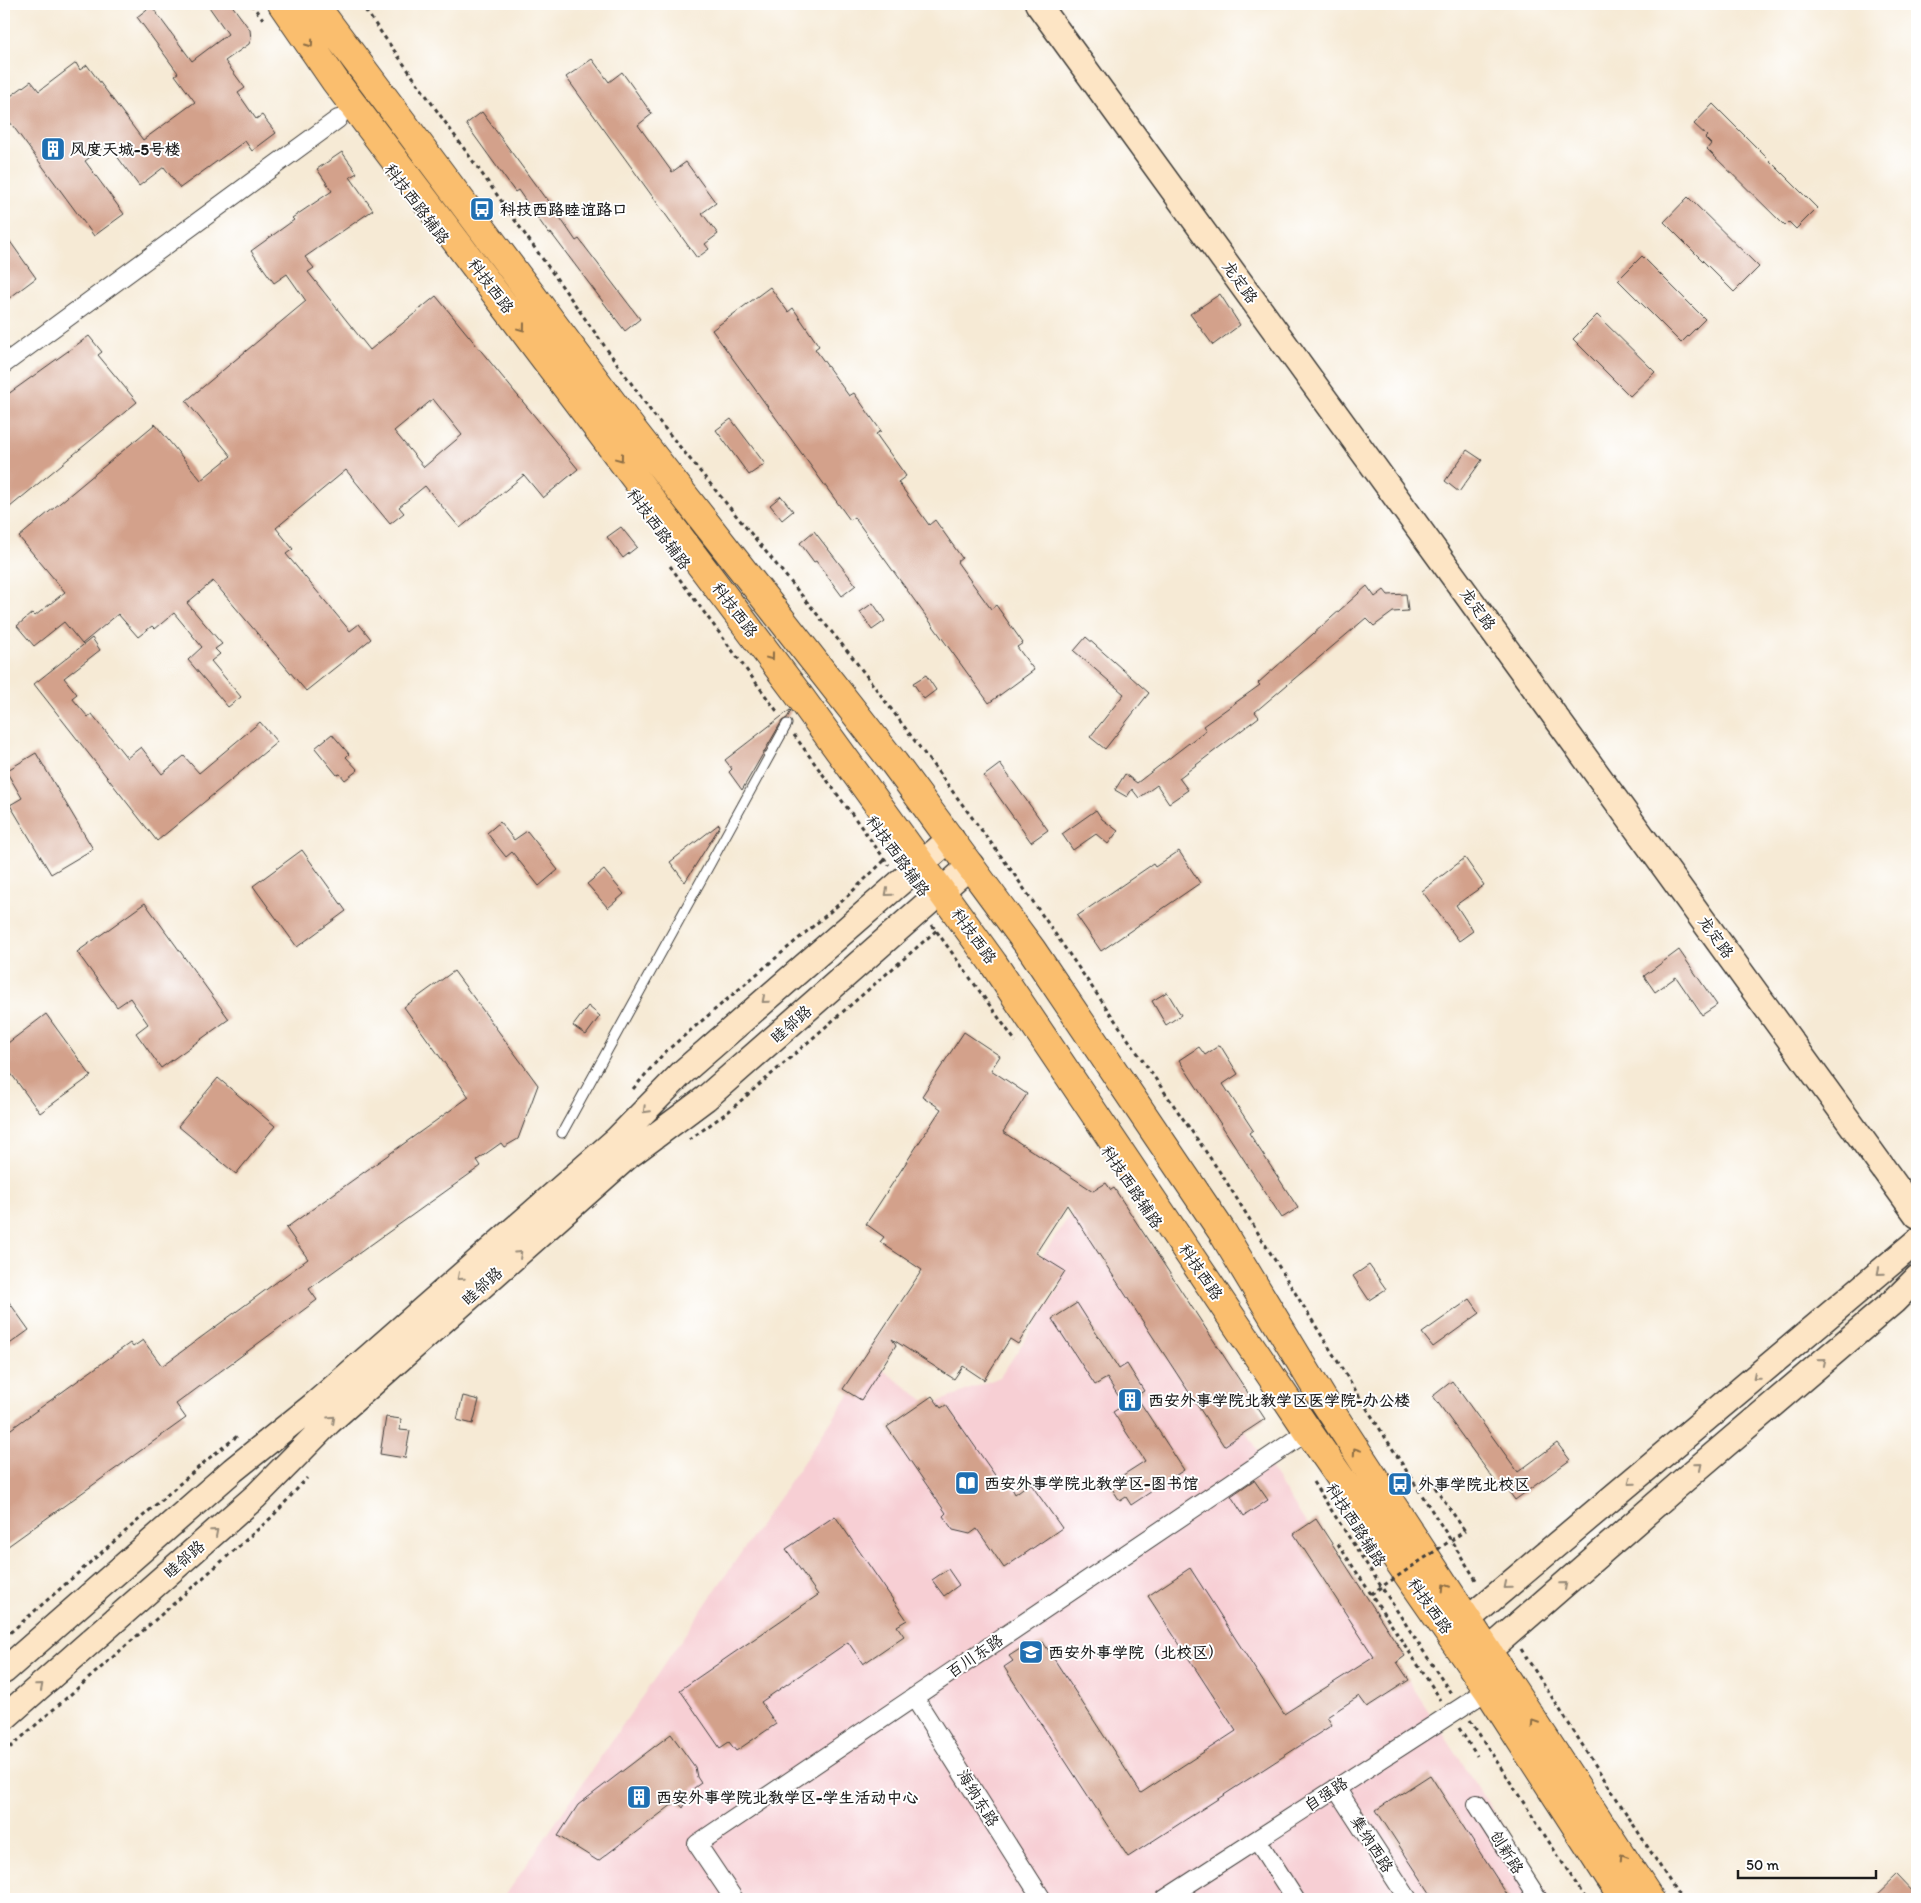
<svg xmlns="http://www.w3.org/2000/svg" width="1921" height="1903" font-family="Itim,'LXGW WenKai TC',sans-serif">
<style>
.built{fill:#f7cfd4}
.building{fill:#d3a18b;fill-rule:evenodd}
.lines{fill:none;stroke-linecap:round;stroke-linejoin:round}
.lane-casing{stroke:#3d3b38;stroke-width:11}
.street-casing{stroke:#3d3b38;stroke-width:20}
.secondary-casing{stroke:#3d3b38;stroke-width:28}
.primary-casing{stroke:#3d3b38;stroke-width:30}
.path{stroke:#3d3b38;stroke-width:3;stroke-dasharray:4 4;stroke-linecap:butt}
.lane{stroke:#fff;stroke-width:9}
.street{stroke:#fff;stroke-width:18}
.secondary{stroke:#fde5c5;stroke-width:25}
.primary{stroke:#fabe6e;stroke-width:28}
.path-bridge{stroke:#3d3b38;stroke-width:3;stroke-dasharray:4 4;stroke-linecap:butt}
.oneway{stroke:#8b6d45}
.oneway2{stroke:#988b79}
.labels{text-anchor:middle;dominant-baseline:central;stroke-width:4;stroke-linejoin:round;paint-order:stroke}
.poi-label{font-size:16px;font-weight:bold;fill:#1c1c1c;stroke:#fff;text-anchor:start}
.street-label{font-size:16px;fill:#1c1c1c;stroke:#fff}
</style>
<rect width="100%" height="100%" fill="#fff"/>
<filter id="ink" filterUnits="userSpaceOnUse"><feTurbulence type="fractalNoise" baseFrequency=".02" numOctaves="2"/><feDisplacementMap in="SourceGraphic" scale="10" xChannelSelector="R" yChannelSelector="G"/><feConvolveMatrix kernelMatrix="1 2 1 2 8 2 1 2 1" color-interpolation-filters="sRGB"/></filter>
<filter id="wash" filterUnits="userSpaceOnUse"><feTurbulence type="fractalNoise" baseFrequency=".0096" numOctaves="4" result="noise"/><feDisplacementMap in="SourceGraphic" scale="20" xChannelSelector="R" yChannelSelector="G"/><feGaussianBlur stdDeviation="1.12" result="paint"/><feColorMatrix in="noise" values="0 0 0 0 0 0 0 0 0 0 0 0 0 0 0 0 0 1.4 0 .05"/><feComposite in="paint" operator="in"/></filter>
<g filter="url(#wash)">
<rect width="100%" height="100%" fill="#f6ead5"/>
<!-- built -->
<path class="built" d="M1088 1189 1551 1899H503L872 1362 931 1405 1000 1377 1063 1283 1036 1265Z"/>
<g id="blocks">
<!-- building -->
<path class="building" d="M207 4H231L250 30 251 39 249 44 225 61 245 88 238 93 256 119 262 115 276 133 252 151 245 141 180 188 164 167 139 186 108 144 85 161 124 214 94 236 4 114V101L31 81 39 91 76 63 80 70 87 65 143 140 195 102 175 75 178 73 137 17 151 6 192 61 228 34Z
M592 59 609 82 622 72 652 114 638 125 672 172 686 162 716 203 702 213 718 234 705 244 709 249 697 258 566 77Z
M1713 104 1817 208 1796 229 1789 222 1785 226 1707 149 1711 144 1705 138 1707 136 1694 124Z
M482 112 545 198 546 197 576 241 579 239 640 319 625 331 551 233 549 234 518 190 515 192 466 124Z
M342 152 357 173 350 177 373 210 305 257 314 268 308 272 370 350 436 296 578 469 543 498 524 475 460 528 425 486 399 507 404 513 390 524 346 470 276 528 293 549 286 554 350 631 359 624 371 639 306 691 213 581 187 603 222 644 215 649 220 654 211 661 241 697 228 707 188 660 202 647 174 613 155 629 152 626 138 637 118 614 82 644 64 622 34 646 17 626 32 613 35 616 65 592 19 537 155 424 201 480 231 456 186 401 306 301 287 274 274 283 251 251 294 220 292 218 332 191 317 169ZM433 399 462 435 424 467 394 431Z
M1688 197 1759 267 1734 292 1664 222Z
M4 233 36 278 4 302Z
M1642 256 1705 319 1681 343 1618 280Z
M770 287 788 312 793 308 819 346 815 349 849 396 854 393 881 431 876 434 906 476 898 482 929 525 935 520 962 558 957 562 991 609 996 605 1023 643 1017 647 1034 670 989 703 854 517 850 520 712 330Z
M1220 294 1240 325 1213 345 1190 314Z
M1597 315 1655 372 1630 396 1573 339Z
M89 336 102 352 98 355 137 402 4 512V397Z
M731 419 765 464 749 475 716 430Z
M1467 450 1482 460 1459 492 1445 481Z
M781 496 793 511 782 520 770 505Z
M621 527 637 547 623 558 607 537Z
M814 531 856 585 842 596 816 561 814 562 800 543Z
M1367 586 1375 597 1384 590 1388 595 1406 594 1408 611 1393 612 1374 626 1366 618 1255 712 1259 717 1179 778 1188 790 1169 803 1157 785 1139 798 1132 789 1127 797 1115 790 1125 774 1137 783 1206 730 1203 726 1260 685 1258 683Z
M873 603 885 621 872 630 860 612Z
M1086 637 1149 693 1105 749 1090 737 1124 694 1074 651Z
M92 638 100 650 64 678 77 694 72 698 88 717 92 714 127 758 141 747 162 774 184 756 199 773 260 722 277 742 157 841 34 684Z
M926 675 936 690 924 699 913 683Z
M790 710 791 711 787 718 782 721 742 790 729 772 732 769 725 760Z
M332 734 349 754 346 757 358 770 345 780 340 774 337 775 315 748Z
M36 753 93 849 51 874 10 805 22 798 6 771Z
M1000 764 1048 830 1031 842 984 776Z
M1096 810 1102 819 1118 831 1108 844 1096 834 1073 850 1062 834Z
M500 822 514 840 527 831 558 870 539 886 512 852 506 857 487 833Z
M719 824 720 826 685 882 670 862Z
M302 850 346 911 297 947 253 886Z
M1179 851 1200 883 1101 951 1077 916 1153 864 1155 867Z
M1465 858 1484 885 1456 905 1473 931 1459 941 1422 891Z
M604 870 624 894 608 908 587 884Z
M145 903 229 1019 161 1068 136 1033 148 1024 130 998 117 1007 77 952Z
M1679 950 1717 1005 1702 1015 1676 977 1655 992 1644 976Z
M454 971 538 1085 518 1139 504 1147 501 1143 477 1160 481 1166 309 1289 317 1300 176 1404 186 1418 4 1549V1434L130 1343 133 1347 143 1340 162 1366 308 1259 286 1228 469 1097 404 1007Z
M1167 992 1181 1015 1166 1025 1152 1001Z
M588 1006 600 1016 586 1035 573 1026Z
M46 1014 91 1076 40 1113 4 1064V1046Z
M964 1032 1000 1056 991 1070 1027 1094 1003 1132 1093 1191 1106 1183 1111 1190 1114 1188 1265 1419 1224 1446 1067 1205 1036 1253 1065 1271 1018 1344 1010 1339 984 1380 963 1366 954 1379 892 1339 896 1345 861 1400 843 1389 922 1270 880 1242 884 1237 866 1224 941 1109 922 1096Z
M1220 1045 1238 1074 1223 1084 1253 1130 1249 1133 1298 1208 1282 1218 1179 1060 1199 1047 1205 1055Z
M218 1078 275 1126 236 1174 178 1126Z
M1369 1265 1386 1289 1369 1300 1353 1276Z
M4 1295 29 1330 4 1348Z
M1470 1299 1480 1313 1433 1347 1422 1333Z
M1077 1303 1119 1369 1127 1364 1144 1391 1136 1396 1184 1470 1131 1505 1126 1497 1120 1501 1109 1484 1145 1461 1113 1412 1124 1405 1107 1378 1095 1385 1052 1319Z
M1452 1381 1518 1472 1557 1443 1570 1460 1515 1500 1504 1485 1500 1488 1433 1396Z
M463 1396 479 1400 473 1424 457 1420Z
M932 1396 941 1408 946 1405 999 1481 1006 1477 1015 1494 1030 1483 1062 1528 1004 1568 977 1529 970 1534 953 1530 943 1516 946 1513 887 1427Z
M386 1417 401 1419 400 1430 410 1431 405 1458 380 1454Z
M1254 1480 1268 1500 1244 1516 1231 1496Z
M835 1516 907 1620 897 1626 904 1636 863 1664 848 1642 761 1702 776 1724 736 1751 729 1742 720 1748 680 1690 818 1595 786 1549Z
M1316 1519 1405 1656 1397 1662 1409 1680 1367 1707 1359 1696 1327 1717 1332 1725 1128 1857 1004 1667 1013 1661 1009 1656 1028 1644 1031 1649 1043 1642 1141 1793 1236 1731 1148 1596 1190 1568 1284 1714 1374 1657 1294 1534Z
M948 1569 959 1585 944 1596 932 1580Z
M671 1734 695 1767 697 1777 701 1783 694 1788 683 1808 677 1801 598 1861 558 1836 578 1805Z
M1430 1775 1510 1899H1434L1376 1810Z
M1897 1875 1917 1896V1899H1872Z"/>
</g>
</g>
<g filter="url(#ink)">
<use href="#blocks" fill-opacity="0" stroke="#3d3b38" stroke-width="1"/>
<g class="lines">
<defs>
<path id="lane" d="M562 1133 787 724"/>
<path id="street" d="M4 364 338 119
M914 1697 1042 1899
M1336 1788 1408 1899
M1477 1804 1538 1899
M1257 1840 1295 1899
M734 1899 697 1844 1308 1431
M1165 1899 1488 1690"/>
<path id="secondary" d="M1038 4 1917 1215
M1467 1620 1917 1241
M1488 1651 1684 1480 1894 1301 1917 1278
M4 1671 233 1470 314 1405 616 1140 683 1072 951 838
M4 1718 256 1496 329 1422 627 1157 706 1098 971 865"/>
<path id="primary" d="M282 4 335 81 798 694 993 963 1308 1431 1488 1690 1623 1899
M314 4 632 429 894 763 1032 950 1221 1230 1324 1401 1650 1899"/>
</defs>
<!-- lane casing -->
<use href="#lane" class="lane-casing"/>
<!-- street casing -->
<use href="#street" class="street-casing"/>
<!-- secondary casing -->
<use href="#secondary" class="secondary-casing"/>
<!-- primary casing -->
<use href="#primary" class="primary-casing"/>
<!-- path -->
<path class="path" d="M251 4 263 19
M361 4 653 414 853 658 1009 867 1224 1178 1364 1404 1478 1583
M670 566 779 714
M794 735 889 865
M932 925 1016 1042
M633 1089 664 1053 838 905 887 858
M689 1140 729 1111 938 929
M1426 1474 1465 1531
M1313 1482 1452 1695
M1338 1544 1441 1700
M4 1638 208 1459 240 1434
M1521 1649 1681 1899
M1470 1720 1586 1899
M1459 1728 1477 1756
M4 1753 272 1517 307 1478"/>
<!-- lane -->
<use href="#lane" class="lane"/>
<!-- street -->
<use href="#street" class="street"/>
<!-- secondary -->
<use href="#secondary" class="secondary"/>
<!-- primary -->
<use href="#primary" class="primary"/>
<!-- path-bridge -->
<path class="path-bridge" d="M1371 1594 1465 1531"/>
</g>
<!-- one-way arrows -->
<defs><path id="oneway-chevron" d="M-2-3.5L2.5 0L-2 3.5" fill="none" stroke-width="1.6" stroke-linecap="round" stroke-linejoin="round" transform="scale(1.25)"/></defs>
<g class="oneway">
<use href="#oneway-chevron" transform="translate(310 44) rotate(55)"/>
<use href="#oneway-chevron" transform="translate(522 328) rotate(53)"/>
<use href="#oneway-chevron" transform="translate(620 458) rotate(53)"/>
<use href="#oneway-chevron" transform="translate(771 657) rotate(53)"/>
<use href="#oneway-chevron" transform="translate(1356 1451) rotate(-124)"/>
<use href="#oneway-chevron" transform="translate(1445 1587) rotate(-123)"/>
<use href="#oneway-chevron" transform="translate(1534 1723) rotate(-123)"/>
<use href="#oneway-chevron" transform="translate(1623 1858) rotate(-123)"/>
</g>
<g class="oneway2">
<use href="#oneway-chevron" transform="translate(888 893) rotate(139)"/>
<use href="#oneway-chevron" transform="translate(765 1000) rotate(139)"/>
<use href="#oneway-chevron" transform="translate(646 1110) rotate(135)"/>
<use href="#oneway-chevron" transform="translate(519 1254) rotate(-42)"/>
<use href="#oneway-chevron" transform="translate(1880 1272) rotate(140)"/>
<use href="#oneway-chevron" transform="translate(460 1277) rotate(139)"/>
<use href="#oneway-chevron" transform="translate(1823 1361) rotate(-40)"/>
<use href="#oneway-chevron" transform="translate(1756 1377) rotate(140)"/>
<use href="#oneway-chevron" transform="translate(332 1419) rotate(-43)"/>
<use href="#oneway-chevron" transform="translate(1699 1466) rotate(-40)"/>
<use href="#oneway-chevron" transform="translate(1631 1482) rotate(140)"/>
<use href="#oneway-chevron" transform="translate(215 1532) rotate(-41)"/>
<use href="#oneway-chevron" transform="translate(1564 1585) rotate(-41)"/>
<use href="#oneway-chevron" transform="translate(1507 1586) rotate(140)"/>
<use href="#oneway-chevron" transform="translate(40 1686) rotate(-41)"/>
</g>
</g>
<!-- icons -->
<defs>
<symbol id="building-square" viewBox="-11 -11 22 22"><rect x="-9" y="-9" width="18" height="18" rx="4" fill="#1f6fb2" stroke="#fff"/><path d="M-4-6H4V6H1V3H-1V6H-4ZM-2.5-4.3h1.7v1.8h-1.7ZM.8-4.3h1.7v1.8H.8ZM-2.5-1h1.7V.8h-1.7ZM.8-1h1.7V.8H.8Z" fill="#fff"/></symbol>
<symbol id="bus-square" viewBox="-11 -11 22 22"><rect x="-9" y="-9" width="18" height="18" rx="4" fill="#1f6fb2" stroke="#fff"/><path d="M-5-6H5V4H4V6H2V4H-2V6H-4V4H-5ZM-3.5-4V0h7V-4ZM-3.5 1.2v1.5H-2V1.2ZM2 1.2v1.5H3.5V1.2Z" fill="#fff"/></symbol>
<symbol id="library-square" viewBox="-11 -11 22 22"><rect x="-9" y="-9" width="18" height="18" rx="4" fill="#1f6fb2" stroke="#fff"/><path d="M-6-4Q-3-5.5-.7-3.5V5Q-3 3-6 4ZM6-4Q3-5.5 .7-3.5V5Q3 3 6 4Z" fill="#fff"/></symbol>
<symbol id="university-square" viewBox="-11 -11 22 22"><rect x="-9" y="-9" width="18" height="18" rx="4" fill="#1f6fb2" stroke="#fff"/><path d="M0-5L7-2L0 1L-7-2ZM-4 1L0 2.5L4 1V4Q0 6-4 4Z" fill="#fff"/></symbol>
</defs>
<g fill-rule="evenodd">
<use href="#building-square" x="39" y="135" width="28" height="28"/>
<use href="#bus-square" x="468" y="195" width="28" height="28"/>
<use href="#building-square" x="1116" y="1386" width="28" height="28"/>
<use href="#library-square" x="953" y="1469" width="28" height="28"/>
<use href="#bus-square" x="1386" y="1470" width="28" height="28"/>
<use href="#university-square" x="1017" y="1638" width="28" height="28"/>
<use href="#building-square" x="625" y="1783" width="28" height="28"/>
</g>
<g class="labels">
<!-- poi labels -->
<g class="poi-label">
<text x="70" y="149">风度天城-5号楼</text>
<text x="500" y="209">科技西路睦谊路口</text>
<text x="1148" y="1400">西安外事学院北教学区医学院-办公楼</text>
<text x="984" y="1483">西安外事学院北教学区-图书馆</text>
<text x="1418" y="1484">外事学院北校区</text>
<text x="1048" y="1652">西安外事学院（北校区）</text>
<text x="656" y="1797">西安外事学院北教学区-学生活动中心</text>
</g>
<!-- street labels -->
<g class="street-label">
<text transform="translate(417 204) rotate(53)">科技西路辅路</text>
<text transform="translate(1240 282) rotate(54)">龙定路</text>
<text transform="translate(491 286) rotate(53)">科技西路</text>
<text transform="translate(659 529) rotate(54)">科技西路辅路</text>
<text transform="translate(1478 609) rotate(54)">龙定路</text>
<text transform="translate(735 610) rotate(53)">科技西路</text>
<text transform="translate(898 856) rotate(54)">科技西路辅路</text>
<text transform="translate(974 936) rotate(54)">科技西路</text>
<text transform="translate(1716 937) rotate(54)">龙定路</text>
<text transform="translate(791 1024) rotate(-41)">睦邻路</text>
<text transform="translate(1132 1187) rotate(56)">科技西路辅路</text>
<text transform="translate(1201 1272) rotate(56)">科技西路</text>
<text transform="translate(482 1286) rotate(-42)">睦邻路</text>
<text transform="translate(1356 1525) rotate(57)">科技西路辅路</text>
<text transform="translate(184 1559) rotate(-41)">睦邻路</text>
<text transform="translate(1430 1606) rotate(55)">科技西路</text>
<text transform="translate(975 1656) rotate(-34)">百川东路</text>
<text transform="translate(1326 1794) rotate(-33)">自强路</text>
<text transform="translate(978 1798) rotate(58)">海纳东路</text>
<text transform="translate(1372 1844) rotate(57)">集纳西路</text>
<text transform="translate(1507 1852) rotate(58)">创新路</text>
</g>
</g>
<!-- margin -->
<rect width="1921" height="1903" fill="none" stroke="#fff" stroke-width="20"/>
<!-- scale -->
<path d="M1738 1870v8h138v-8" fill="none" stroke="#1c1c1c" stroke-width="2.5"/>
<text x="1746" y="1870" font-size="15" fill="#1c1c1c" stroke="#ffffff" stroke-width="4" paint-order="stroke">50 m</text>
</svg>
